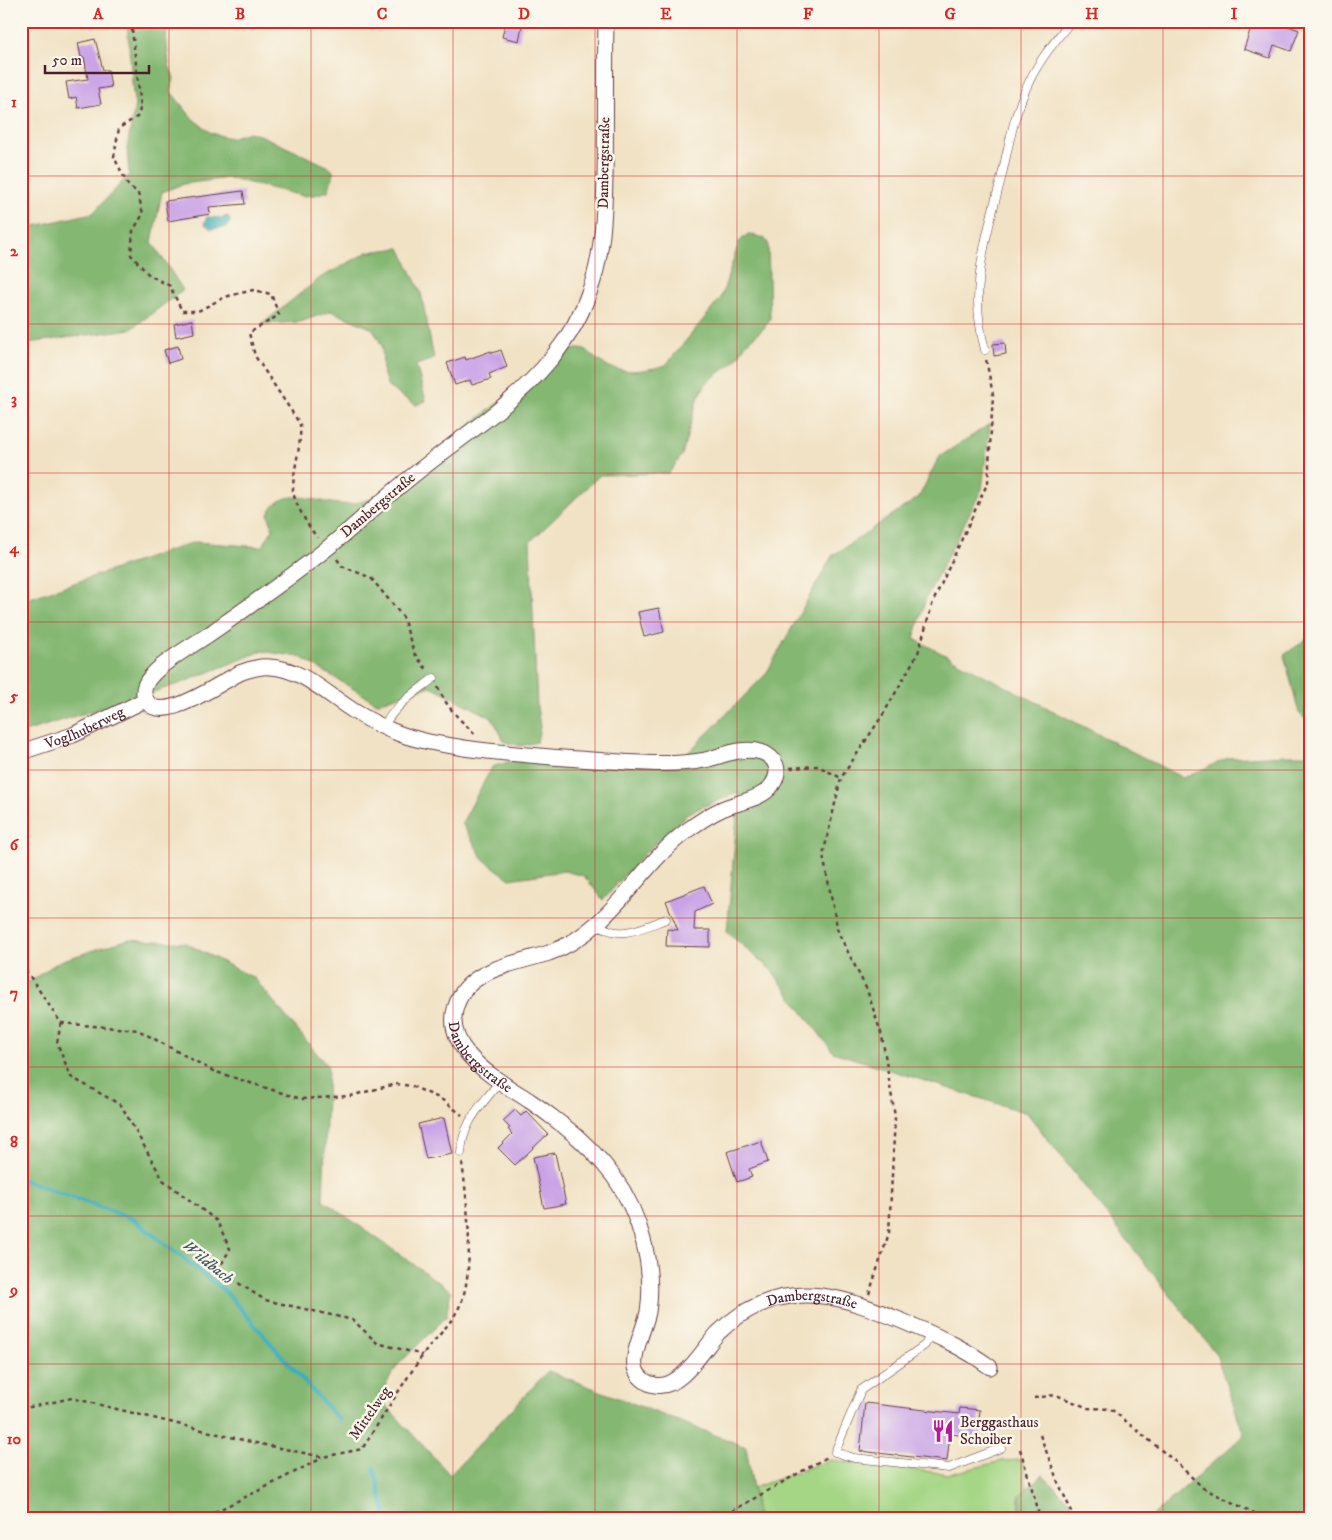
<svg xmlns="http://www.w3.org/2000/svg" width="1332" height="1540" font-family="'IM FELL DW Pica',serif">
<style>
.green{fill:#a5d685;stroke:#787a58}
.forest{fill:#84b772;stroke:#676b4e}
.water{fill:#3daeb8;stroke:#446672}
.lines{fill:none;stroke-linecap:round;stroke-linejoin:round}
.stream{stroke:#3daeb8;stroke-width:4.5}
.building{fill:#c9a2e7}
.service-casing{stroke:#633c42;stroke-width:9}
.minor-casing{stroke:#633c42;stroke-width:17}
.path{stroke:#633c42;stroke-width:2.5;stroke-dasharray:4 4;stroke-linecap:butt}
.service{stroke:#fff;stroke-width:8}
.minor{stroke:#fff;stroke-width:15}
.grid{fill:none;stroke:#d62828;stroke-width:1;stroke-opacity:0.55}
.labels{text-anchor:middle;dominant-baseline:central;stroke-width:5;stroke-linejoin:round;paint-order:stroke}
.street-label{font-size:15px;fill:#4a1f2b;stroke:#fbf7ec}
.poi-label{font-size:15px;fill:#4a1f2b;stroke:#fbf7ec;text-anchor:start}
.water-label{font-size:16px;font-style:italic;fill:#455863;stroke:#fbf7ec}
.neatline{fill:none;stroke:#d62828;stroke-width:2}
.grid-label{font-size:16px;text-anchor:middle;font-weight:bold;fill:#d62828}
</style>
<rect width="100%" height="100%" fill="#fbf7ec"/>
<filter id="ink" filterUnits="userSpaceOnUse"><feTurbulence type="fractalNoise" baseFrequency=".02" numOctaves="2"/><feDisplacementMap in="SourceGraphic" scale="10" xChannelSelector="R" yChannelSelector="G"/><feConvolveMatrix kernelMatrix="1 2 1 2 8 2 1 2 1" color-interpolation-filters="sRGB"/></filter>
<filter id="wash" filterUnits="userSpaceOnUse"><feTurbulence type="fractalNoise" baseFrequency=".0096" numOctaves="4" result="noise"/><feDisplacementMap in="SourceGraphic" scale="20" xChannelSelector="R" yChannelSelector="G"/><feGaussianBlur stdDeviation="1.12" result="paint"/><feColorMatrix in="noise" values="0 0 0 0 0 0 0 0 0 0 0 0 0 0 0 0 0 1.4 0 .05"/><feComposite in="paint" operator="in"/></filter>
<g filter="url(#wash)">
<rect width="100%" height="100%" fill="#f1e2c5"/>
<!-- green -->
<path class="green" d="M830 1460 949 1474 1002 1461 1022 1460 1027 1489 1020 1495V1519H758L753 1488Z"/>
<!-- forest -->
<path class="forest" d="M127 21H165L169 65 174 78 171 92 193 119 211 133 230 138 249 132 262 136 327 166 333 171V176L328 191 314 195 303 196 229 178 183 184 162 192 152 242 183 290 131 329 21 344V229L93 213 129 175 127 148 135 105 133 93Z
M748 234 764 238 768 243 770 319 764 328 746 344 735 361 707 382 697 400 682 455 669 473 600 475 530 542 537 707 540 727 537 742 521 746 505 742 492 718 431 686 377 703 300 657 262 651 179 684 21 733V601L195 542 262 547 273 529 268 514C286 480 322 508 351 504 360 503 369 499 378 497L564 351C591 346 583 351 602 363 620 375 646 371 666 365L721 298 739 242Z
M400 248 421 293 434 359 416 365 426 401 416 405 388 387 383 372 382 346 373 329 331 311 300 322 262 324 320 278 368 252Z
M990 424 982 489 926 598 914 639 1183 778 1228 758 1287 755H1311V1519H1149L1244 1435 1216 1354 1027 1113 833 1052 771 970 727 932 739 792 688 813 644 854 603 900 584 876 564 871 510 879 483 859 462 823 492 767 514 760 676 765 766 674 832 556 919 497 939 457Z
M1311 636V725L1299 713 1284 655Z
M129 939 185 943 254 978 328 1067 323 1200 451 1291 446 1317 398 1365 378 1397 450 1475 548 1371 746 1447 758 1519H21V987L60 961Z
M1042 1475 1088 1519H1020V1495Z"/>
<!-- water -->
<path class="water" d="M228 216 230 222 226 227 211 229 204 224 207 217 221 218Z"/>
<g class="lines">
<!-- stream -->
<path class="stream" d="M21 1179 133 1219 225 1291 295 1371 339 1420
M374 1468 387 1519"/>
</g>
<g id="blocks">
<!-- building -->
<path class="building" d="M506 21H523L519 41 502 37Z
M1253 21H1275L1299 30 1291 51 1274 45 1270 58 1244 49Z
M95 39 103 70H108L111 87 98 89 101 104 78 108 76 97 69 99 66 82 88 79 84 57H81L78 43Z
M243 191 245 204 209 207 210 214 168 221 165 201Z
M192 320 194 333 176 337 174 324Z
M1005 343 1006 354 994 356 993 344Z
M178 346 181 359 168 363 164 350Z
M501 350 507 367 489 374 491 379 472 385 470 380 455 385 447 363 465 357 466 360 491 351 492 353Z
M659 608 664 632 644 637 638 612Z
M704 886 712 904 695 912 694 930H710V947L666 946 667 929 678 930 666 901Z
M515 1110 521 1116 526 1111 548 1134 515 1165 498 1148 512 1134 508 1129 510 1128 503 1121Z
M444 1118 452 1154 426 1159 418 1124Z
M761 1141 768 1162 749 1169 752 1177 737 1182 727 1152Z
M555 1153 566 1204 544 1208 533 1157Z
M865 1403 959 1414 960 1408 980 1410 977 1437 950 1434 947 1461 860 1451Z"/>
</g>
</g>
<g filter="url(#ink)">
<use href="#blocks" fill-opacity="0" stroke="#633c42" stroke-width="1"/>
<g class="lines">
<defs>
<path id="service" d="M985 350C981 334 978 318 978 301 978 261 992 214 1002 175 1009 143 1015 110 1030 80 1040 59 1056 40 1071 21
M384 726C395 705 415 693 434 678
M598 923C617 942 644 927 666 919
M461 1153C463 1120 481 1107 499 1082
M931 1333 925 1345 861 1390 835 1452 854 1458 949 1468 1001 1448"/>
<g id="minor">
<path id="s1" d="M606 21C605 73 606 126 605 178 604 215 603 254 590 290 573 341 537 379 496 412 466 436 435 457 406 481 380 502 356 525 330 546 293 576 254 603 215 630 199 643 140 671 144 694 153 734 224 679 242 672 251 669 260 666 270 667 302 668 330 697 357 713 369 720 382 727 395 732 417 741 441 744 464 748 506 754 549 757 592 760 629 762 669 767 705 760 722 756 743 746 761 752 776 757 782 771 772 785 762 800 737 802 722 809 709 815 697 823 685 832 637 869 609 932 549 953 521 962 476 968 461 995 432 1045 496 1079 530 1101 542 1109 553 1118 564 1126 583 1141 600 1158 614 1177 640 1213 655 1267 648 1312 645 1327 632 1352 635 1367 637 1376 646 1384 655 1385 681 1390 703 1349 718 1333 723 1328 734 1319 740 1315 795 1279 847 1298 902 1321 933 1334 963 1347 990 1367"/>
<path id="s2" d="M21 752 73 735 145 700"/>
</g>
</defs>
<!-- service casing -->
<use href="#service" class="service-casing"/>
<!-- minor casing -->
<use href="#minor" class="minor-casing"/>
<!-- path -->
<path class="path" d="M131 21 141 107 137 117 119 128 114 157 128 185 138 193 143 214 133 231 131 255 149 275 170 286 182 311H198L225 297 253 290 271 294 279 315 249 333 255 356 300 424C302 446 293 468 293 490 293 501 310 530 318 538
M337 559 342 566 371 578 403 617 414 653 427 670
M438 687C446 707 460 720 476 735
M790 768 818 766 841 778
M21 963 61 1023 138 1030 213 1071 301 1099 350 1096 396 1084 412 1086 441 1099 462 1115
M61 1023 57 1043 71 1077 121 1105 163 1180 217 1221 230 1249 221 1265 224 1274 265 1300 353 1320 377 1343 423 1355
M869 1294 889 1233 895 1117 882 1036 867 990 838 932 823 855 841 778 884 713 918 653 933 602 988 482 993 395 986 359
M1034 1398 1056 1395 1088 1408 1111 1409 1177 1463 1203 1488 1266 1519
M21 1409 72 1398 251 1442 323 1457 362 1449C382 1418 401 1386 423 1355 435 1338 453 1323 461 1303 475 1267 467 1200 462 1162
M1040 1435 1058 1482 1075 1519
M1020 1449 1038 1509V1519
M200 1519 260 1490 322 1458
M718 1519 827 1457"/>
<!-- service -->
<use href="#service" class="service"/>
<!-- minor -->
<use href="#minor" class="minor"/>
</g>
</g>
<!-- grid -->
<path class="grid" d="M169 21V1519M311 21V1519M453 21V1519M595 21V1519M737 21V1519M879 21V1519M1021 21V1519M1163 21V1519M21 176H1311M21 324H1311M21 473H1311M21 622H1311M21 770H1311M21 918H1311M21 1067H1311M21 1216H1311M21 1364H1311"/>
<!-- icons -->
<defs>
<symbol id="restaurant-bare" viewBox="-9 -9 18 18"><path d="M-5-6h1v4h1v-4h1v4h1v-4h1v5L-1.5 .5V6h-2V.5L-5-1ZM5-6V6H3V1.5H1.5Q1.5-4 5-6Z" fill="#b5179e" stroke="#fbf7ec" stroke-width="2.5" paint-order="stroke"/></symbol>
</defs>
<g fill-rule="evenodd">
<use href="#restaurant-bare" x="927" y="1415" width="32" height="32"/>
</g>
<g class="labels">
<!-- street labels -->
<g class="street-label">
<text transform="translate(604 163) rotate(-89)">Dambergstraße</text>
<text transform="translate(378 505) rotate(-40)">Dambergstraße</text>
<text stroke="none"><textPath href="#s2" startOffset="68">Voglhuberweg</textPath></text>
<text stroke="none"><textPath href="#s1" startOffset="2035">Dambergstraße</textPath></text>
<text stroke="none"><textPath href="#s1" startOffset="2635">Dambergstraße</textPath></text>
<text transform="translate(370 1413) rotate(-55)">Mittelweg</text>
</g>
<!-- poi labels -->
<g class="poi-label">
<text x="960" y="1422">Berggasthaus<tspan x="960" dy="17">Schoiber</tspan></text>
</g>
<!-- water labels -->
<g class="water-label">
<text transform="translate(208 1262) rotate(39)">Wildbach</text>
</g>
</g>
<!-- margin -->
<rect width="1332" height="1540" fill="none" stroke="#fbf7ec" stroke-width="55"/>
<!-- scale -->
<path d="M45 65v8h104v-8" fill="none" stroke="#4a1f2b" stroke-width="2.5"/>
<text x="52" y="65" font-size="15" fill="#4a1f2b" stroke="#fbf7ec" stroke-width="4" paint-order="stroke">50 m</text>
<rect x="28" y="28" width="1276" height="1484" class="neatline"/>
<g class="grid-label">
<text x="98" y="19">A</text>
<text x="240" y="19">B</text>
<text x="382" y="19">C</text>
<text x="524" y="19">D</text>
<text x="666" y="19">E</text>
<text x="808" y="19">F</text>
<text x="950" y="19">G</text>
<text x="1092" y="19">H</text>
<text x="1234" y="19">I</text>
<text x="14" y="107">1</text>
<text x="14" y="256">2</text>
<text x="14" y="404">3</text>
<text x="14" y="553">4</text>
<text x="14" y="701">5</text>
<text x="14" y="850">6</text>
<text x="14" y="998">7</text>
<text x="14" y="1147">8</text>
<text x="14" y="1295">9</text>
<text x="14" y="1444">10</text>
</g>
</svg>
